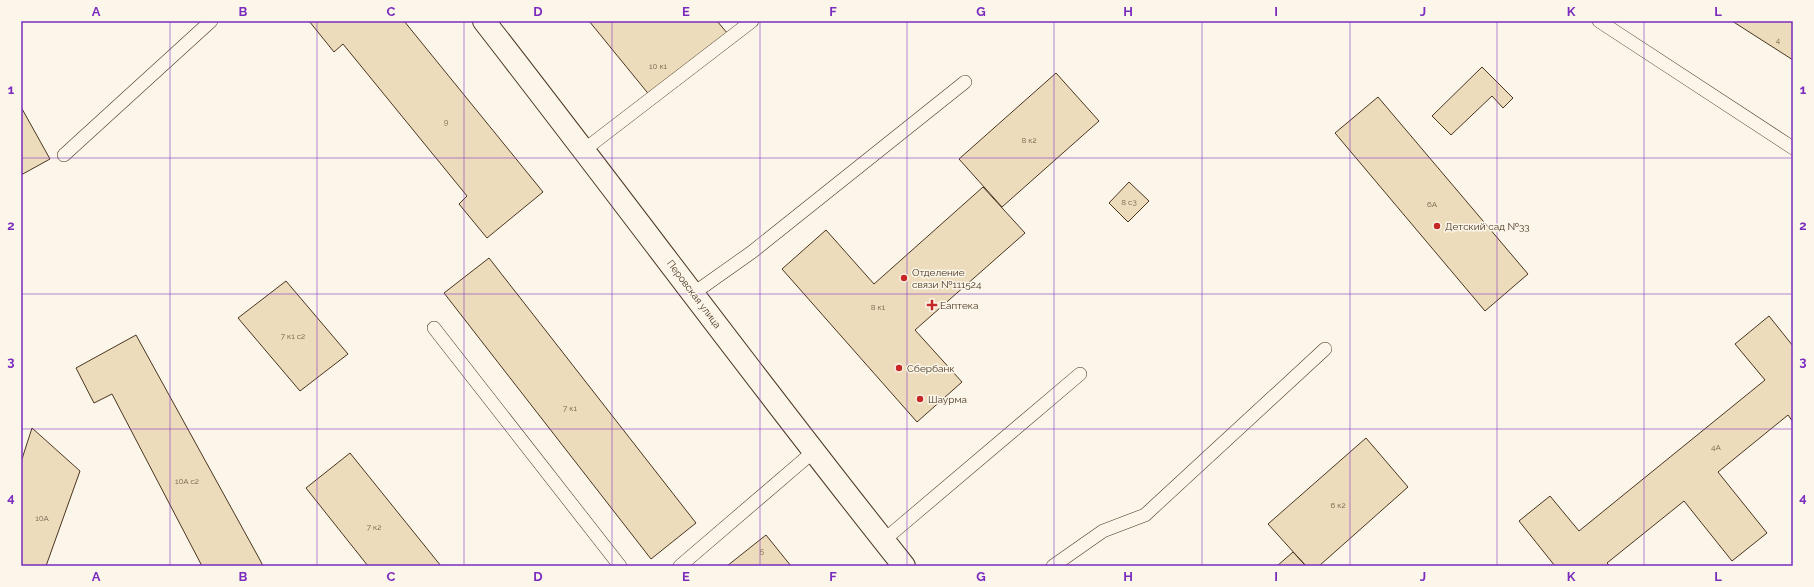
<svg xmlns="http://www.w3.org/2000/svg" width="1814" height="587" font-family="Raleway,sans-serif">
<style>
.building{fill:#ecdcbc;stroke:#4a3520}
.lines{fill:none;stroke-linecap:round;stroke-linejoin:round}
.lane-casing{stroke:#4a3520;stroke-width:14}
.secondary-casing{stroke:#4a3520;stroke-width:24}
.lane{stroke:#fbf6e9;stroke-width:13}
.secondary{stroke:#fbf6e9;stroke-width:22}
.grid{fill:none;stroke:#7b2cbf;stroke-width:1;stroke-opacity:0.55}
.poi-dot{fill:#c62828;stroke:#fbf6e9;stroke-width:1.5}
.labels{text-anchor:middle;dominant-baseline:central;stroke-width:3;stroke-linejoin:round;paint-order:stroke}
.number-label{font-size:8px;fill:#725f47}
.poi-label{font-size:10px;fill:#4a3520;stroke:#fbf6e9;text-anchor:start}
.street-label{font-size:10px;fill:#4a3520;stroke:#fbf6e9}
.neatline{fill:none;stroke:#7b2cbf;stroke-width:1.5}
.grid-label{font-size:13px;text-anchor:middle;font-weight:bold;fill:#7b2cbf}
</style>
<rect width="100%" height="100%" fill="#fbf6e9"/>
<!-- building -->
<path class="building" d="M309 21H404L543 192 487 238 459 204 467 196 343 44 334 52Z
M589 21H717L728 34 651 97Z
M1732 21H1793V60Z
M1482 67 1513 98 1503 108 1492 96 1451 135 1432 116Z
M1056 73 1099 121 1002 207 959 159Z
M1378 97 1528 274 1485 311 1335 133Z
M21 107 50 159 21 175Z
M1129 182 1149 201 1128 222 1109 203Z
M983 187 1025 233 915 330 962 382 917 422 782 269 826 230 874 284Z
M489 258 696 523 651 559 444 293Z
M286 281 348 354 300 391 238 318Z
M1769 316 1793 346V422L1788 415 1718 472 1767 533 1732 561 1684 501 1607 563 1610 566H1555L1519 521 1550 496 1579 531 1765 380 1735 344Z
M136 335 260 560 263 566H202L112 394 94 403 76 368Z
M32 428 80 471 46 566H21V462Z
M1366 438 1408 487 1319 566H1306L1268 524Z
M350 453 441 566H368L306 488Z
M766 535 791 566H727Z
M1293 552 1306 566H1277Z"/>
<g class="lines">
<defs>
<path id="lane" d="M1599 21 1793 148
M584 150 752 21
M64 155 211 21
M694 293 752 252 965 82
M434 328 620 566
M884 540 1080 374
M680 566 813 452
M1053 566 1103 531 1145 515 1325 349"/>
<path id="secondary" d="M484 21C625 202 761 387 904 566"/>
</defs>
<!-- lane casing -->
<use href="#lane" class="lane-casing"/>
<!-- secondary casing -->
<use href="#secondary" class="secondary-casing"/>
<!-- lane -->
<use href="#lane" class="lane"/>
<!-- secondary -->
<use href="#secondary" class="secondary"/>
</g>
<!-- grid -->
<path class="grid" d="M170 21V566M317 21V566M464 21V566M612 21V566M760 21V566M907 21V566M1054 21V566M1202 21V566M1350 21V566M1497 21V566M1644 21V566M21 158H1793M21 294H1793M21 429H1793"/>
<!-- markers -->
<g class="poi-dot">
<circle cx="1437" cy="226" r="4"/>
<circle cx="904" cy="278" r="4"/>
<path d="M930 299h4v4h4v4h-4v4h-4v-4h-4v-4h4z"/>
<circle cx="899" cy="368" r="4"/>
<circle cx="920" cy="399" r="4"/>
</g>
<g class="labels">
<!-- number labels -->
<g class="number-label">
<text x="1778" y="40">4</text>
<text x="658" y="66">10 к1</text>
<text x="446" y="122">9</text>
<text x="1029" y="140">8 к2</text>
<text x="1129" y="202">8 с3</text>
<text x="1432" y="204">6А</text>
<text x="878" y="307">8 к1</text>
<text x="293" y="336">7 к1 с2</text>
<text x="570" y="408">7 к1</text>
<text x="1716" y="447">4А</text>
<text x="187" y="481">10А с2</text>
<text x="1338" y="505">6 к2</text>
<text x="42" y="518">10А</text>
<text x="374" y="527">7 к2</text>
<text x="762" y="551">5</text>
</g>
<!-- poi labels -->
<g class="poi-label">
<text x="1445" y="226">Детский сад №33</text>
<text x="912" y="272">Отделение<tspan x="912" dy="12">связи №111524</tspan></text>
<text x="940" y="305">Еаптека</text>
<text x="907" y="368">Сбербанк</text>
<text x="928" y="399">Шаурма</text>
</g>
<!-- street labels -->
<g class="street-label">
<text transform="translate(694 294) rotate(53)">Перовская улица</text>
</g>
</g>
<!-- border -->
<rect width="1814" height="587" fill="none" stroke="#fbf6e9" stroke-width="44"/>
<rect x="22" y="22" width="1770" height="543" class="neatline"/>
<g class="grid-label">
<text x="96" y="16">A</text>
<text x="243" y="16">B</text>
<text x="391" y="16">C</text>
<text x="538" y="16">D</text>
<text x="686" y="16">E</text>
<text x="833" y="16">F</text>
<text x="981" y="16">G</text>
<text x="1128" y="16">H</text>
<text x="1276" y="16">I</text>
<text x="1423" y="16">J</text>
<text x="1571" y="16">K</text>
<text x="1718" y="16">L</text>
<text x="11" y="94">1</text>
<text x="1803" y="94">1</text>
<text x="11" y="230">2</text>
<text x="1803" y="230">2</text>
<text x="11" y="366">3</text>
<text x="1803" y="366">3</text>
<text x="11" y="502">4</text>
<text x="1803" y="502">4</text>
<text x="96" y="581">A</text>
<text x="243" y="581">B</text>
<text x="391" y="581">C</text>
<text x="538" y="581">D</text>
<text x="686" y="581">E</text>
<text x="833" y="581">F</text>
<text x="981" y="581">G</text>
<text x="1128" y="581">H</text>
<text x="1276" y="581">I</text>
<text x="1423" y="581">J</text>
<text x="1571" y="581">K</text>
<text x="1718" y="581">L</text>
</g>
</svg>
